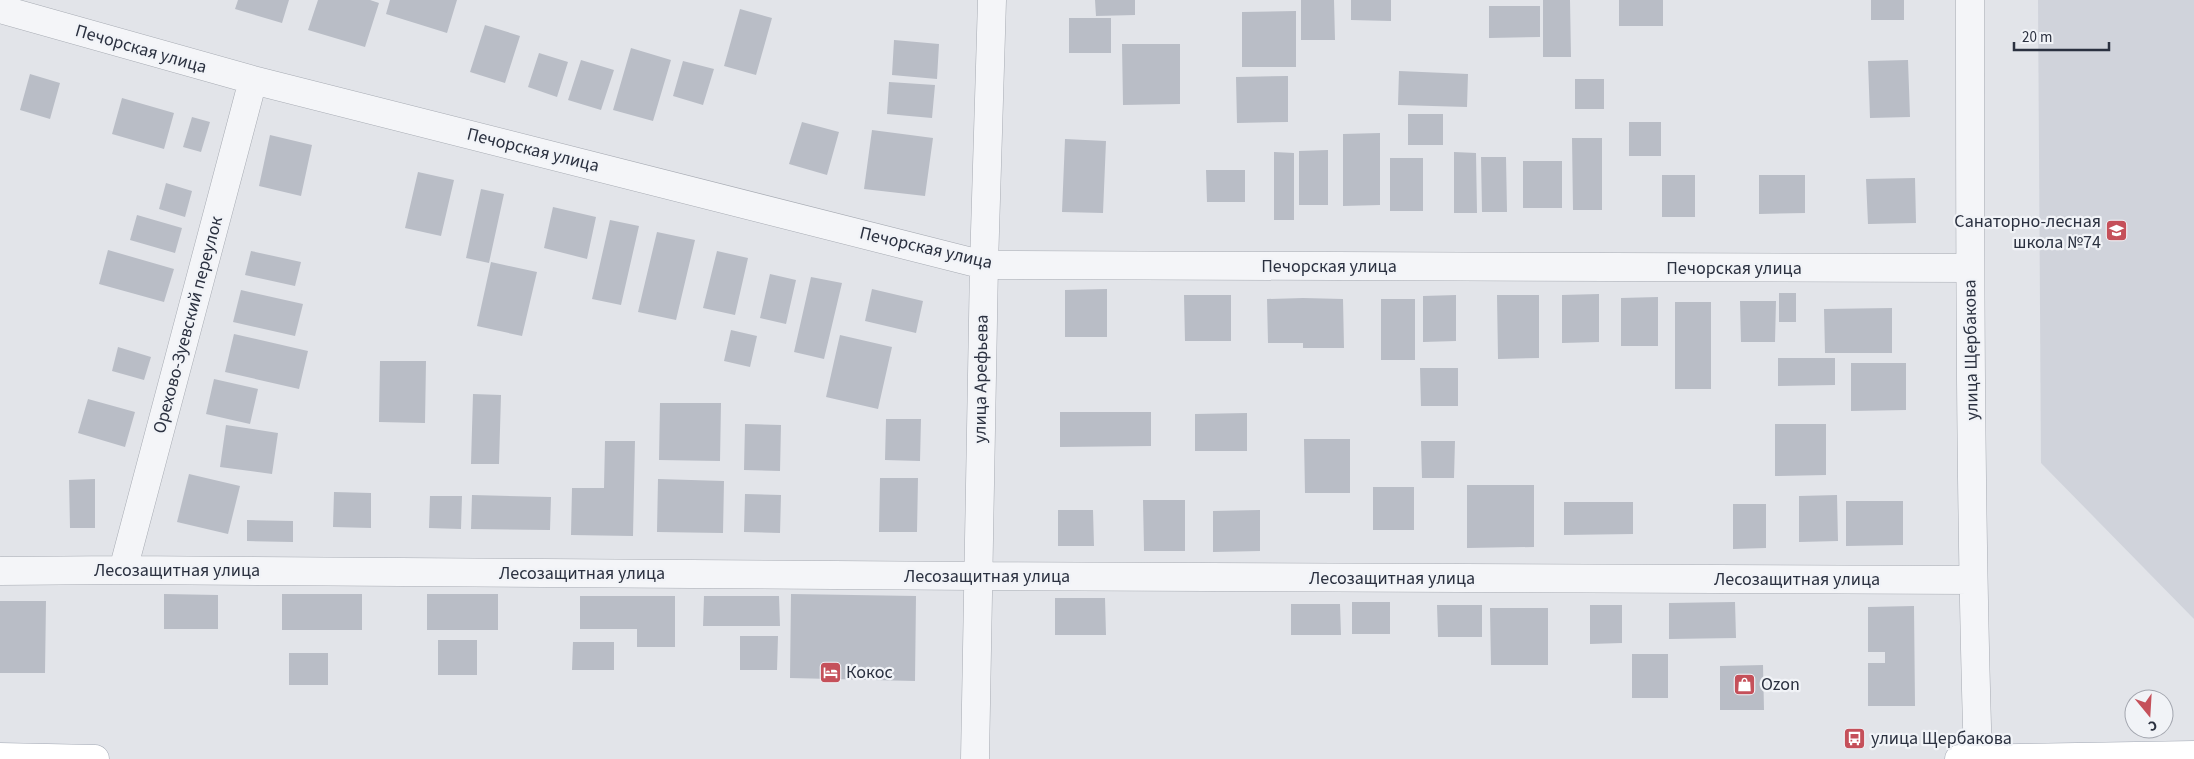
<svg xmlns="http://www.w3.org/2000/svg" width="2194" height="759" font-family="'Source Sans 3',sans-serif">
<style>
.built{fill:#d0d3db}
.building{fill:#b9bdc6}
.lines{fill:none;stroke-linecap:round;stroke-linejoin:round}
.minor-casing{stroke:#a7abb3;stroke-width:29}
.major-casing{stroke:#a2a8b4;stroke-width:29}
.minor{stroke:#f4f5f8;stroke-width:28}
.major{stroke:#fff;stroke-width:28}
.labels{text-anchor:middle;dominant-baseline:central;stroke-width:4.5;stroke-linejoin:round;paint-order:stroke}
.street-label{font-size:18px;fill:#2b3140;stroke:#f1f3f7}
.poi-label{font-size:18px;fill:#2b3140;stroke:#f1f3f7;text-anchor:start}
</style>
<rect width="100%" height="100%" fill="#e2e4e9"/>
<!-- built -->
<path class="built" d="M2038 0H2194V619L2041 463Z"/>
<!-- building -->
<path class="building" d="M238 0H289L282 23 235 9Z
M318 0H370L379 3 365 47 308 30Z
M390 0H457L447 33 386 14Z
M1095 0H1135V15L1096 16Z
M1301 0H1334L1335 40H1301Z
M1351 0H1391V21L1351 20Z
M1543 0H1570L1571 57H1543Z
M1619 0H1663V26H1619Z
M1871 0H1904V20H1871Z
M1489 6H1540V37L1489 38Z
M740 9 772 18 756 75 724 66Z
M1296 11V67H1242V12Z
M1069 18H1111V53H1069Z
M485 25 520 36 505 83 470 72Z
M894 40 939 44 937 79 892 75Z
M1122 44H1180V104L1123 105Z
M631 48 671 60 653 121 613 110Z
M539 53 568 62 557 97 528 87Z
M581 60 614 70 601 110 568 100Z
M1908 60 1910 117 1870 118 1868 61Z
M683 61 714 69 703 105 673 96Z
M1399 71 1468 74 1467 107 1398 105Z
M30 74 60 83 50 119 20 110Z
M1288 76V122L1237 123 1236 77Z
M1575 79H1604V109H1575Z
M889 82 935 85 932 118 887 114Z
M122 98 174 113 164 149 112 134Z
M1408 114H1443V145H1408Z
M192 117 210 122 201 152 183 147Z
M802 122 839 132 827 175 789 164Z
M1629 122H1661V156H1629Z
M872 130 933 138 925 196 864 189Z
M1380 133V205L1343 206V134Z
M270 135 312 145 301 196 259 186Z
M1572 138H1602V210H1573Z
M1065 139 1106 141 1103 213 1062 212Z
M1328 150V205H1299V151Z
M1274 152 1294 153V220H1274Z
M1454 152 1476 153 1477 213H1454Z
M1481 157H1506L1507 212H1482Z
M1390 158H1423V211H1390Z
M1523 161H1562V208H1523Z
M1206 170H1245V202H1207Z
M418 172 454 180 441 236 405 228Z
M1662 175H1695V217H1662Z
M1759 175H1805V213L1759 214Z
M1915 178 1916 223 1868 224 1866 179Z
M166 183 192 191 185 217 159 209Z
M481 189 504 194 489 263 466 258Z
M553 207 596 217 587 259 544 248Z
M137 215 182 228 175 253 130 240Z
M610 220 639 226 621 305 592 299Z
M657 232 695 240 676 320 638 312Z
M108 250 174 269 164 302 99 284Z
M251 251 301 262 295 286 245 275Z
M717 251 748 258 735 315 703 308Z
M491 262 537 272 522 336 477 326Z
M770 274 796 280 786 324 760 318Z
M811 277 842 283 824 359 794 352Z
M872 289 923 301 916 333 865 321Z
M1107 289V337H1065V290Z
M241 290 303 304 295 336 233 322Z
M1779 293H1796V322H1779Z
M1599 294V342L1562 343V295Z
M1184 295H1231V341H1185Z
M1456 295V341L1423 342V296Z
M1497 295H1539V358L1498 359Z
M1658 297V346H1621V298Z
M1303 298 1343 299 1344 348H1303V343H1268L1267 299Z
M1381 299H1415V360H1381Z
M1740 301H1776L1775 342H1741Z
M1675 302H1711V389H1675Z
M1892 308V353H1825L1824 309Z
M731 330 757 336 750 367 724 361Z
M234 334 308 351 299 389 225 372Z
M840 335 892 347 878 409 826 397Z
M118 347 151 357 144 380 112 371Z
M1778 358H1835V385L1778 386Z
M380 361H426L425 423 379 422Z
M1851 363H1906V410L1851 411Z
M1420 368H1458V406H1421Z
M214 379 258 389 250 424 206 414Z
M473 394 501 395 499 464H471Z
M88 399 135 412 125 447 78 433Z
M660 403H721L720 461 659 460Z
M1060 412H1151V446L1060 447Z
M1247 413V451H1195V414Z
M886 419H921L920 461 885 460Z
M745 424 781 425 780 471 744 470Z
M1775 424H1826V475L1775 476Z
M226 425 278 433 272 474 220 467Z
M1304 439H1350V493H1305Z
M605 441H635L633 536 571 535 572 488H604Z
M1421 441H1455L1454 478H1422Z
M189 474 240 486 228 534 177 522Z
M880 478H918L917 532H879Z
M95 479V528H70L69 480Z
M658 479 724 481 723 533 657 532Z
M1467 485H1534V547L1467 548Z
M1373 487H1414V530H1373Z
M334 492 371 493V528L333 527Z
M745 494 781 495 780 533 744 532Z
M472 495 551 497 550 530 471 529Z
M1837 495 1838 541 1799 542V496Z
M430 496H462L461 529 429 528Z
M1143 500H1185V551H1144Z
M1846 501H1903V545L1846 546Z
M1564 502H1633V534L1564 535Z
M1733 504H1766V548L1733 549Z
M1058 510H1093L1094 546H1058Z
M1260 510V551L1213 552V511Z
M247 520 293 521V542L247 541Z
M164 594 218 595V629H164Z
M282 594H362V630H282Z
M427 594H498V630H427Z
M791 594 916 596 915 681 790 678Z
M580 596H675V647H637V629H580Z
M704 596H779L780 626H703Z
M1055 598H1105L1106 635H1055Z
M0 601H46L45 673H0Z
M1352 602H1390V634H1352Z
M1735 602 1736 638 1669 639V603Z
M1291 604H1340L1341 635H1291Z
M1437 605H1482V637H1438Z
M1590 605H1622V643L1590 644Z
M1914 606 1915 706H1868V663H1885V652H1868V607Z
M1490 608H1548V665H1491Z
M740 636H778L777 670H740Z
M438 640H477V675H438Z
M573 642H614V670H572Z
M289 653H328V685H289Z
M1632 654H1668V698H1632Z
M1763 665 1764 710H1720V666Z"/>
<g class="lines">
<defs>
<path id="minor" d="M1970 0C1970 253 1970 506 1978 759
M0 9 253 80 984 265 1970 268
M123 570 253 80
M0 571 123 570 977 576 1973 580
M975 759 984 265 992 0"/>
<path id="major" d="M0 757 95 759
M1959 759 2194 755"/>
</defs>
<!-- minor casing -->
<use href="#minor" class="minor-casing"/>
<!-- major casing -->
<use href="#major" class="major-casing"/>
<!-- minor -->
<use href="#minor" class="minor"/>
<!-- major -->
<use href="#major" class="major"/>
</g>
<!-- icons -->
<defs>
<symbol id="school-square" viewBox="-11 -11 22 22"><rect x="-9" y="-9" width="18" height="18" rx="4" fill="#c5505a" stroke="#f1f3f7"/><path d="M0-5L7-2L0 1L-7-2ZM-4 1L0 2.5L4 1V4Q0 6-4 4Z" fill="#fff"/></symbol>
<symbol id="hotel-square" viewBox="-11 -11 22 22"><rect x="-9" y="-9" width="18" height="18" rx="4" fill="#c5505a" stroke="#f1f3f7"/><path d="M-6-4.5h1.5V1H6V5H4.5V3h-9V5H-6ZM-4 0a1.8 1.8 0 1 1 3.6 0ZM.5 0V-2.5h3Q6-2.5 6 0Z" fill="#fff"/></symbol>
<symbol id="shop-square" viewBox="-11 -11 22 22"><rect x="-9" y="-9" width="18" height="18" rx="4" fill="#c5505a" stroke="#f1f3f7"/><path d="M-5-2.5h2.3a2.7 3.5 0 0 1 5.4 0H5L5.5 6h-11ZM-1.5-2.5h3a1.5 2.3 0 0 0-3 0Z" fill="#fff"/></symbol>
<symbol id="bus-square" viewBox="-11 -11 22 22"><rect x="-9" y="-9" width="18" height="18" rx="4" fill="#c5505a" stroke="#f1f3f7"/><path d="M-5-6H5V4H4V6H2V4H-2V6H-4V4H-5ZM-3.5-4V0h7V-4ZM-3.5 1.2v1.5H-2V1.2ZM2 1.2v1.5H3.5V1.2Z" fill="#fff"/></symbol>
</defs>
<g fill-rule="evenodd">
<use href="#school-square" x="2104" y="218" width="25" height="25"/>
<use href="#hotel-square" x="818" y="660" width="25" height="25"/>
<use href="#shop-square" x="1732" y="672" width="25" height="25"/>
<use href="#bus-square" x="1842" y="726" width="25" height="25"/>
</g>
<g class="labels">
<!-- street labels -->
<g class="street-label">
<text transform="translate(141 49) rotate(16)">Печорская улица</text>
<text transform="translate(533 150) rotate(14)">Печорская улица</text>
<text transform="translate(926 248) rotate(13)">Печорская улица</text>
<text x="1329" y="266">Печорская улица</text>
<text x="1734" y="268">Печорская улица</text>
<text transform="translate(188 325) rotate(-75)">Орехово-Зуевский переулок</text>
<text transform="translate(1971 350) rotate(-91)">улица Щербакова</text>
<text transform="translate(981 379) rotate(-89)">улица Арефьева</text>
<text x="177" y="570">Лесозащитная улица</text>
<text x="582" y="573">Лесозащитная улица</text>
<text x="987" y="576">Лесозащитная улица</text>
<text x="1392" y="578">Лесозащитная улица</text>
<text x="1797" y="579">Лесозащитная улица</text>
</g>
<!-- poi labels -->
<g class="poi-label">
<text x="2101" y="221" text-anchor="end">Санаторно-лесная<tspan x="2101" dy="21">школа №74</tspan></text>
<text x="846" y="672">Кокос</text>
<text x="1761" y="684">Ozon</text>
<text x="1871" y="738">улица Щербакова</text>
</g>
</g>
<!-- north arrow -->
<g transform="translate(2149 714) rotate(162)"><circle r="24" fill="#f1f3f7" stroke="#a2a5ae"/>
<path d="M0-4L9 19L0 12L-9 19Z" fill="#c5505a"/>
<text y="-8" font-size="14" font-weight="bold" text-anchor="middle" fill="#2b3140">С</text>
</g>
<!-- scale -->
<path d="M2014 42v8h95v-8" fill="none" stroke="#2b3140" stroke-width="2.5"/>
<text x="2022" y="42" font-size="15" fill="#2b3140" stroke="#f1f3f7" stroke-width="4" paint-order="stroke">20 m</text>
</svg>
